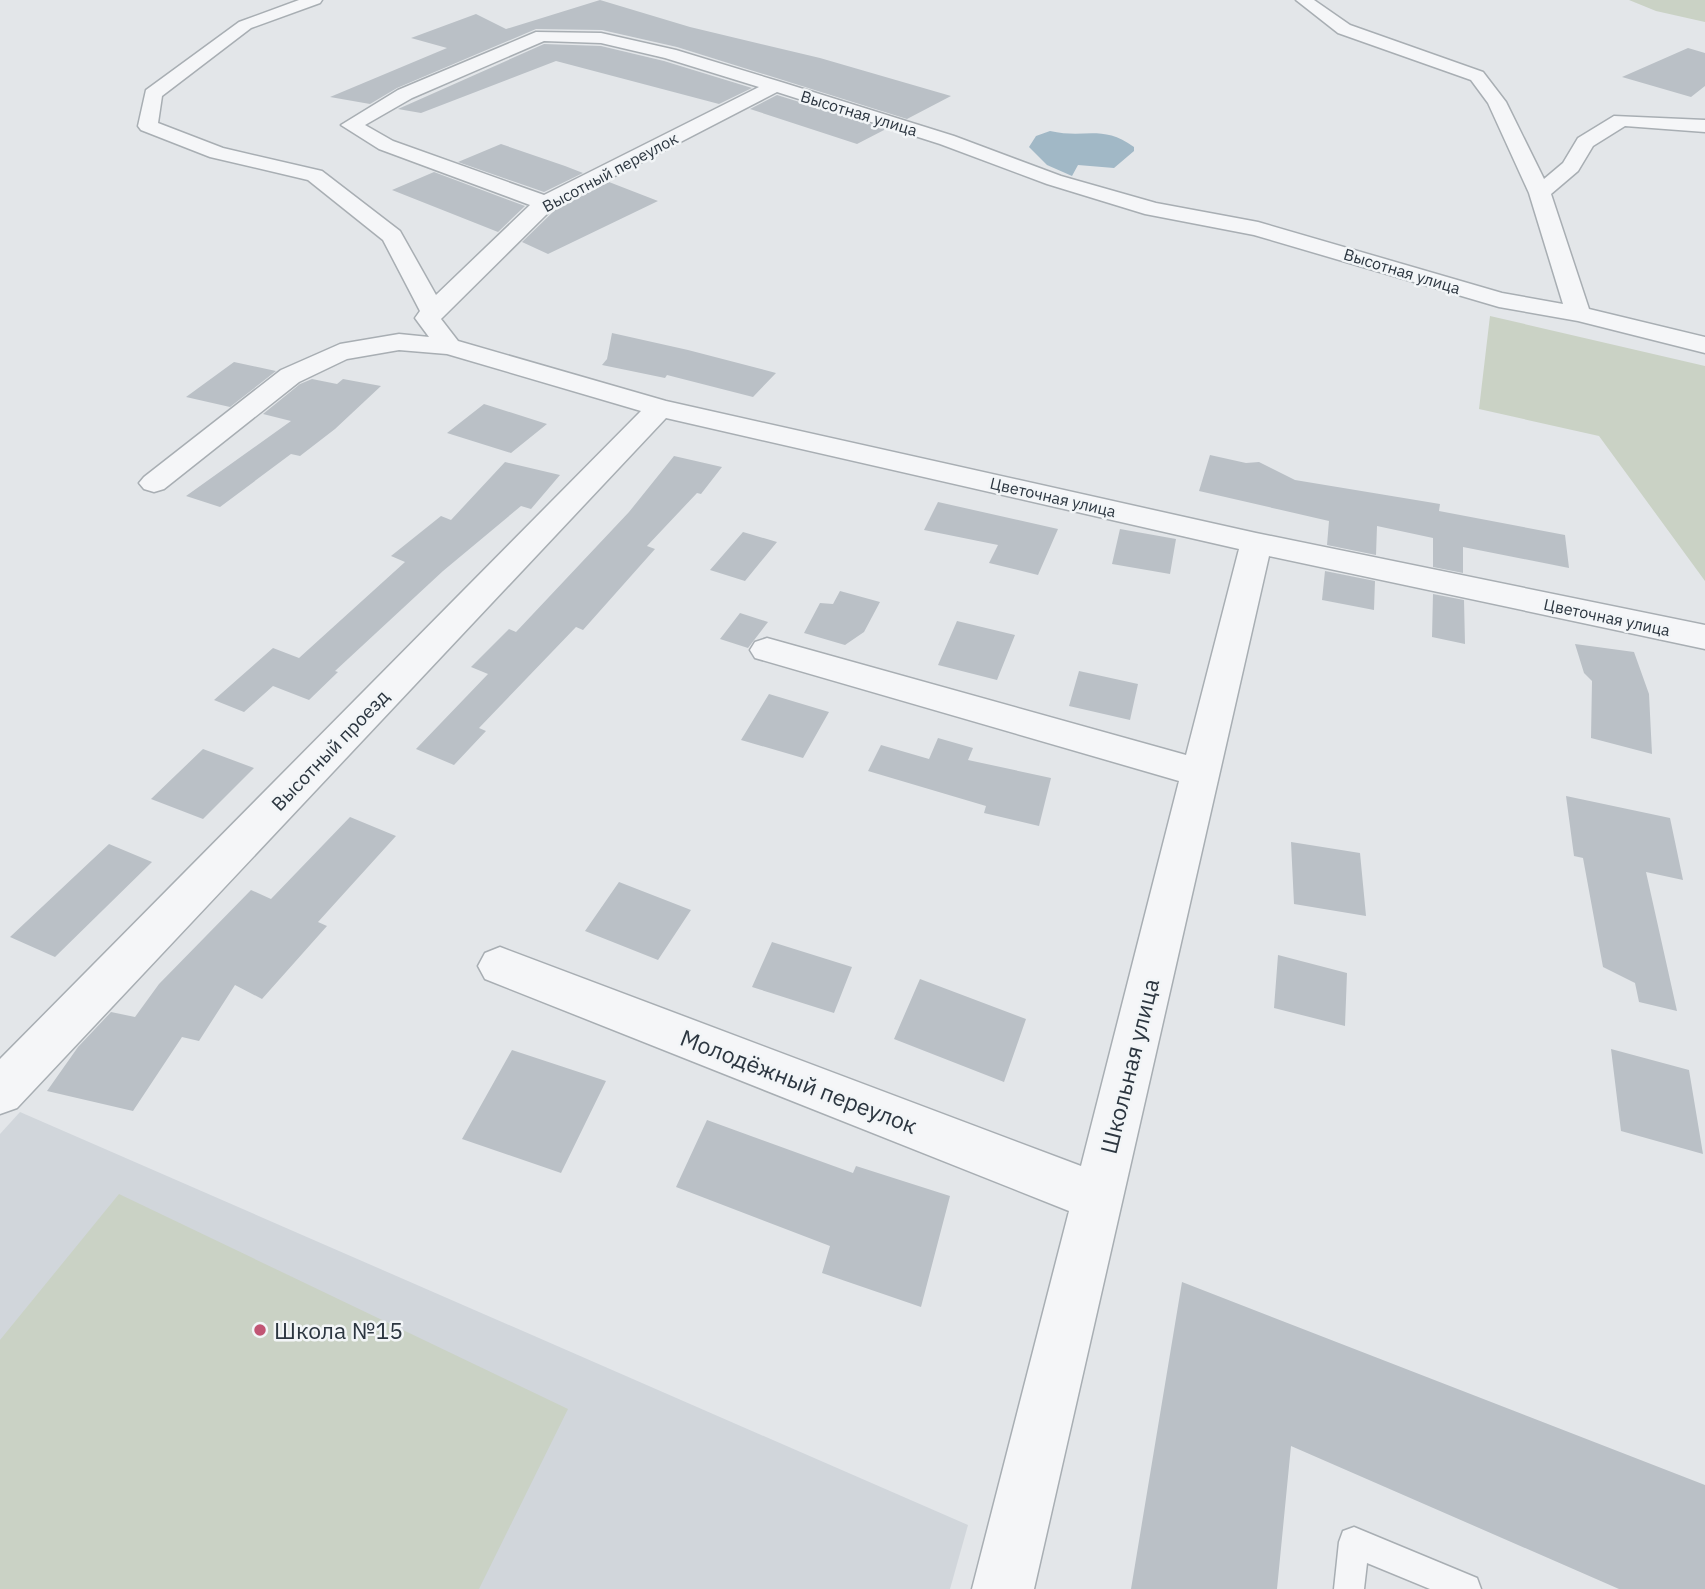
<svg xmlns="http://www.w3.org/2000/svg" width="1705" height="1589" font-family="'IBM Plex Sans',sans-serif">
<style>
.built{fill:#d1d6db}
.green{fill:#cad2c5}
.water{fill:#a1b8c6}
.building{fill:#bac0c6}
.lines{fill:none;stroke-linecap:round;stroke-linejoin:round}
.lane-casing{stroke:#a8aeb3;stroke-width:3}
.street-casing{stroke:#a8aeb3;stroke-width:3}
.lane{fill:#f5f6f8;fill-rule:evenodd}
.street{fill:#f5f6f8;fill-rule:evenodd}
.poi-dot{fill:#c15574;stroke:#f2f5f7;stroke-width:2.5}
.labels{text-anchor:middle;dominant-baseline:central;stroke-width:5;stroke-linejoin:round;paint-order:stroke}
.far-street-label{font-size:16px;fill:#2c3640;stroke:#f2f5f7}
.street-label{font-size:19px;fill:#2c3640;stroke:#f2f5f7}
.near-street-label{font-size:23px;fill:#2c3640;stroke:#f2f5f7}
.near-poi-label{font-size:23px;fill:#2c3640;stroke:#f2f5f7;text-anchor:start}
</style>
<rect width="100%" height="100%" fill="#e3e6e9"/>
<!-- built -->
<path class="built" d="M20 1112 968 1525 950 1589H0V1134Z"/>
<!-- green -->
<path class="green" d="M1629 0H1705V22L1656 11Z
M1490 316 1705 366V581L1599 436 1479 409Z
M119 1194 568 1409 479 1589H0V1340Z"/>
<!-- water -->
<path class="water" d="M1050 131C1085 139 1102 124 1134 147V151L1114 168 1078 165 1072 176 1047 165 1029 147 1036 136Z"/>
<!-- building -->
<path class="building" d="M600 0 690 27 820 58 951 96 907 119 677 47 602 30 536 29 397 88 370 104 330 97 447 48 411 38 476 14 506 29Z
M544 44 601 46 664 61 752 88 719 104 556 61 421 113 398 109Z
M1688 48 1705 53V86L1691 97 1622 77Z
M777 95 886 129 857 144 750 109Z
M501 144 565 166 583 173 544 192 458 162Z
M434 172 525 206 498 232 392 190Z
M609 182 658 201 548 254 522 242 555 210Z
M612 333 688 350 776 373 753 397 667 375 665 378 602 365 607 359Z
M234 362 276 371 230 407 186 397Z
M312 379 337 384 343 379 381 386 335 429 300 456 291 454 220 507 186 496 291 421 263 414 300 384Z
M484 404 547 424 511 453 447 433Z
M1210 455 1246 463 1259 462 1295 480 1440 504 1439 511 1565 535 1569 568 1463 547V573L1433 567V538L1377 526 1376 555 1327 545 1329 521 1199 491Z
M674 456 722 467 701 494 697 493 647 546 655 549 583 630 576 627 479 728 486 731 454 765 416 749 488 674 471 667 509 629 516 632 629 512Z
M505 462 560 475 531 509 521 506 443 571 335 671 338 672 309 700 273 686 244 712 214 700 273 648 299 658 405 562 391 556 441 516 451 520Z
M938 502 1058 529 1038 575 989 563 998 545 924 530Z
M1120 529 1176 539 1170 574 1112 564Z
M743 532 777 542 745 581 710 570Z
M1325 571 1375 581 1374 610 1322 600Z
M840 591 880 602 864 632 845 645 804 633 820 603 833 604Z
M1433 594 1464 600 1465 644 1432 637Z
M740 613 768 622 748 648 720 639Z
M957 621 1015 635 997 680 938 665Z
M1575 644 1634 652 1649 694 1652 754 1591 738 1592 681 1584 673Z
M1079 671 1138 684 1130 720 1069 706Z
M769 694 829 712 803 758 741 740Z
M938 738 973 748 968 760 1051 778 1039 826 984 813 986 806 868 771 881 745 929 759Z
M203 749 254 768 203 819 151 799Z
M1566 796 1670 818 1683 880 1646 872 1677 1011 1639 1002 1635 983 1603 967 1583 858 1574 856Z
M350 817 396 836 318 922 327 926 262 999 235 985 199 1041 182 1037 133 1111 47 1091 78 1047 111 1012 135 1017 159 984 251 890 271 899Z
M1291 842 1360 853 1366 916 1294 904Z
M109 844 152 862 55 957 10 937Z
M619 882 691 910 658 960 585 931Z
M772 942 852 967 834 1013 752 987Z
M1278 955 1347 973 1345 1026 1274 1008Z
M920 979 1026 1019 1004 1082 894 1039Z
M1611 1049 1689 1070 1703 1154 1621 1131Z
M512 1050 606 1081 561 1173 462 1139Z
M707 1120 853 1173 856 1166 950 1196 921 1307 822 1273 830 1246 676 1187Z
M1182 1282 1705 1485V1589H1619L1291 1446 1277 1589H1131Z"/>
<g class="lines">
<defs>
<path id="lane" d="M1354 1527 1477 1578 1481 1589H1430L1367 1563 1364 1589H1334L1339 1542 1343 1531Z"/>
<path id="street" d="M299 0H322L320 3 251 28 162 96 158 123 223 148 322 171 400 231 436 295 530 205 379 149 341 125 398 90 536 32 601 33 676 50 781 82 954 136 1061 176 1156 203 1258 222 1502 293 1563 304 1529 193 1488 103 1471 80 1338 33 1296 0H1314L1350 25 1483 72 1506 102 1544 179 1563 163 1578 138 1614 116 1705 120V132L1625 126 1593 146 1578 171 1551 194 1589 309 1705 337V353L1578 321 1499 307 1254 235 1145 214 1047 184 940 144 777 92 553 208 441 319 458 341 666 401 1256 533 1705 625V649L1269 556 1034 1589H972L1069 1211 485 979 478 966 485 953 500 947 1081 1166 1179 781 755 658 750 650 755 642 767 638 1186 755 1239 549 666 418 17 1108 0 1114V1059L641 411 447 354 399 350 347 359 299 382 164 489 154 492 144 489 139 483 144 477 281 370 340 344 399 334 429 337 415 318 420 311 383 240 308 180 210 157 141 130 138 126 146 90 239 22ZM544 41 601 43 665 58 759 87 544 195 393 141 365 125 412 98Z"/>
</defs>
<!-- lane casing -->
<use href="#lane" class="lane-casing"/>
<!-- street casing -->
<use href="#street" class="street-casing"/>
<!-- lane -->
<use href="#lane" class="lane"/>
<!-- street -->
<use href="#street" class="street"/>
</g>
<!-- markers -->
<circle class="poi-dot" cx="260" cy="1330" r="7"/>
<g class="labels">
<!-- far-street labels -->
<g class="far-street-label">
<text transform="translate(859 113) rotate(17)">Высотная улица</text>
<text transform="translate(610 172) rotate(-28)">Высотный переулок</text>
<text transform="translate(1402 271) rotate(17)">Высотная улица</text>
<text transform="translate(1053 497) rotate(13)">Цветочная улица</text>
<text transform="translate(1607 617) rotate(12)">Цветочная улица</text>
</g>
<!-- street labels -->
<g class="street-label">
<text transform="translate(330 750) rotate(-46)">Высотный проезд</text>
</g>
<!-- near-street labels -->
<g class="near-street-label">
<text transform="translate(1129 1066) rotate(-76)">Школьная улица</text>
<text transform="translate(799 1081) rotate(21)">Молодёжный переулок</text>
</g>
<!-- near-poi labels -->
<g class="near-poi-label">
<text x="274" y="1330">Школа №15</text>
</g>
</g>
</svg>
